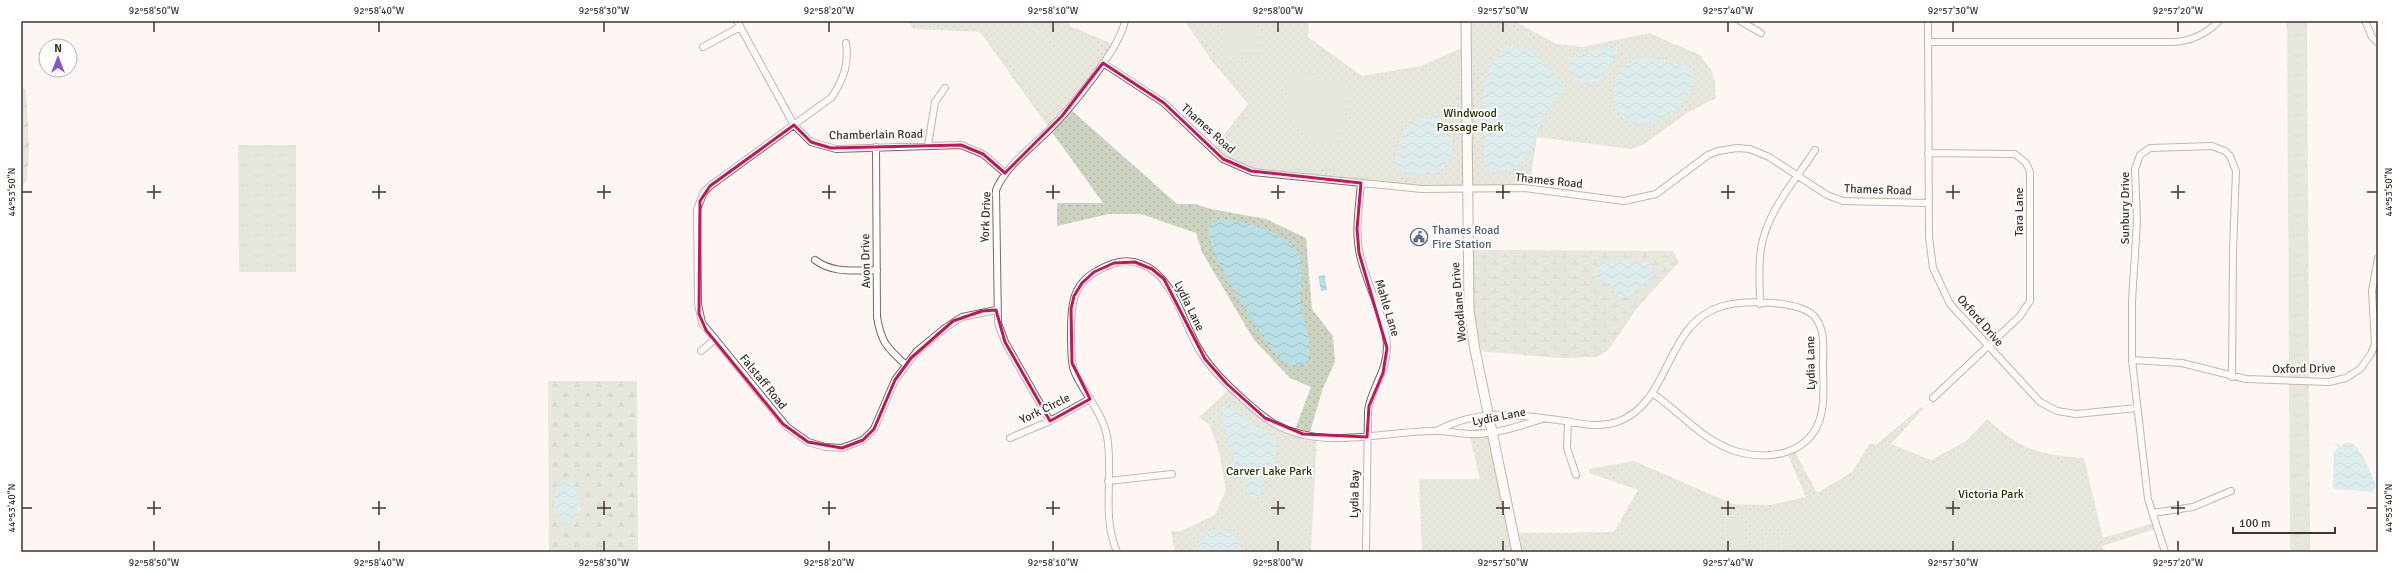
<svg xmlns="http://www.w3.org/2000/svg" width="2399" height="573" font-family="Signika,sans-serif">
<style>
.grass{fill:url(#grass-tufts)}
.forest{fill:url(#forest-firs);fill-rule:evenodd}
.wetland{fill:url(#wetland-marsh)}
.park{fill:url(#park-dots)}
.pitch{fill:#ccd3c0}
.water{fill:url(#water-waves)}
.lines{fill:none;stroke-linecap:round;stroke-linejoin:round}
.stream{stroke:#b7dfe4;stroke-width:2}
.street-casing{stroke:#816756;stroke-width:8}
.secondary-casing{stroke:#816756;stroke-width:11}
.street{stroke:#fff;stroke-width:6}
.secondary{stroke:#fff;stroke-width:9}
.marked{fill:none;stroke:#c2185b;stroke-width:3;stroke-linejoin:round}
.ticks{fill:none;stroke:#40342d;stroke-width:1.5}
.labels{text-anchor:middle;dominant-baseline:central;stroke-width:4;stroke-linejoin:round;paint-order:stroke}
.park-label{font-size:12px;fill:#283503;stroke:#fff}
.street-label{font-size:12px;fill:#40342d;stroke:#fff}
.service-label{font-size:12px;fill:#4e5e75;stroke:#fff;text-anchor:start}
.neatline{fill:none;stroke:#40342d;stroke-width:1.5}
.ticks-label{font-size:10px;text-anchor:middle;fill:#40342d}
</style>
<defs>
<pattern id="grass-tufts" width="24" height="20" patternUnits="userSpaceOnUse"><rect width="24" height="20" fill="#ccd3c0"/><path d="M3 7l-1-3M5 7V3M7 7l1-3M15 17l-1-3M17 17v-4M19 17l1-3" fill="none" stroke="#b0b6a5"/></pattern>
<pattern id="forest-firs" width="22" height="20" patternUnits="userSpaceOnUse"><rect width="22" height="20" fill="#ccd3c0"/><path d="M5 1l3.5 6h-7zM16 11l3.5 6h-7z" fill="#b0b6a5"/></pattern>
<pattern id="wetland-marsh" width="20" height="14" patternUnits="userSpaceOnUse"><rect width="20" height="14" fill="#ccd3c0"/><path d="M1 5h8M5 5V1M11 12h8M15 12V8" fill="none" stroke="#b0b6a5"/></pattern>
<pattern id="park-dots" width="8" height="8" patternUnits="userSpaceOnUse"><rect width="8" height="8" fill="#ccd3c0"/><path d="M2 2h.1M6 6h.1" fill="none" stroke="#b0b6a5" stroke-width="1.8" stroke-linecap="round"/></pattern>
<pattern id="water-waves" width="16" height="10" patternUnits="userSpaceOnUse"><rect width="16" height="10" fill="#b7dfe4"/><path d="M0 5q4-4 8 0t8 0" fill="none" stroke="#9ec0c4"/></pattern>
</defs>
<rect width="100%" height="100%" fill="#fdf6f3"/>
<!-- grass -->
<path class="grass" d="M2287 21H2307L2310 552H2290Z
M238 145H296V272H239Z"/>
<!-- forest -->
<path class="forest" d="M21 86 26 90 29 145 27 180 21 187Z
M548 381H637L638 552H549ZM561 481 579 498 580 510 574 520 554 506Z"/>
<!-- wetland -->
<path class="wetland" d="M1467 250 1673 251 1679 262 1638 307 1608 350 1597 357 1561 358 1476 351Z"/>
<!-- park -->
<path class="park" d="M908 21H1070V26L1115 45 1069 108 1177 204H1195L1211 209 1266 219 1306 238 1312 309 1333 336 1335 362 1323 388 1309 435 1317 436 1311 552H1175L1171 531H1181L1215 515 1226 490 1218 448 1209 424 1199 417 1231 388 1260 414 1294 432 1311 387 1290 378 1254 340 1202 252 1196 233 1141 214H1109L1057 226V203H1103L980 32 913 29Z
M1188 21H1309L1308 37 1362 76 1421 66 1466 46V23H1517L1557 44 1582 47 1649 33 1700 55 1710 68 1715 80 1716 98 1687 113 1643 145 1630 149 1537 137 1529 189H1422L1253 172 1212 150 1248 104 1212 61 1187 24Z
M1921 407 1923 409 1891 444 1931 460 1965 442 1987 419C2020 450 2040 455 2084 458L2103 538 2154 523 2156 529 2102 546 2104 552H1422L1419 479H1480L1469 434 1493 431 1513 533 1614 532 1638 490 1590 473 1589 469 1634 461 1733 504 1770 505 1806 497 1787 453 1794 450 1817 493 1852 472 1870 443 1876 445Z"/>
<!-- pitch -->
<path class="pitch" d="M1240 21 1241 25 1258 23 1261 51 1244 53V57L1226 60 1222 23Z
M1290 71 1347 84 1351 90 1338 145C1329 144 1318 143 1310 139 1287 126 1283 94 1290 71Z
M1723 518H1746V552H1723Z
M1765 534H1776V552H1765Z
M1780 534H1791V552H1780Z"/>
<!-- water -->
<path class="water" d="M1615 45H1620L1619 49 1599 82 1584 84 1574 80 1567 58C1575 52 1602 49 1615 45Z
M1507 46 1528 48 1557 77 1564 89C1559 95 1552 100 1549 106 1530 138 1538 171 1490 172L1484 162C1485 125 1472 71 1507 46Z
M1647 58 1663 59 1689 66C1705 81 1681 108 1666 116 1656 121 1642 124 1630 123 1608 113 1609 74 1629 62 1635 59 1641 58 1647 58Z
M1439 113C1443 121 1450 132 1452 141 1453 147 1451 153 1449 159 1441 180 1418 174 1401 171L1394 161C1398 152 1399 146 1401 137 1403 120 1425 117 1439 113Z
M1224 219C1249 223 1277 229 1295 248 1308 262 1299 287 1301 305 1302 322 1318 349 1305 364 1292 369 1284 362 1275 354 1263 336 1195 238 1211 223Z
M1615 260 1649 262 1652 267 1653 275 1632 295 1620 299 1616 296 1612 284 1595 279 1592 274 1598 264Z
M1325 275 1327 290 1321 291 1318 276Z
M1224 405C1233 404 1243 417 1250 423 1258 428 1271 431 1276 440 1277 452 1265 491 1255 498 1241 497 1224 424 1221 410Z
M2333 442 2341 446C2344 444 2347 442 2350 443 2360 444 2373 477 2376 486L2372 492 2334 489 2333 485 2334 452 2339 447Z
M564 479C581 480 582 507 576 518 557 540 546 491 564 479Z
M1214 529C1229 528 1242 536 1242 552H1197C1198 540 1202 533 1214 529Z"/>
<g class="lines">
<!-- stream -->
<path class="stream" d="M1026 21 1049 41"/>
<defs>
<path id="street" d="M737 21 794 125 811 142 836 149 961 145 983 154 1005 173
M1740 21 1761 33
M1928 21 1929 237 1933 268 1950 304 2040 402 2057 411 2076 414 2137 408
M2365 21 2372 37 2378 43
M1928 42H2174C2192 41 2206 34 2219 21
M846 43C849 64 844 78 832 97L710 186 704 192 697 209 698 304 702 323 787 427 808 442 825 447 842 448 863 440 874 429 895 380 917 351 945 328 962 317 996 310
M703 47 740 27
M1103 63 1164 103 1223 159 1253 172 1422 189 1524 188 1624 201 1656 194 1708 155 1718 151 1737 148 1750 149 1769 157 1827 195 1843 201 1928 203
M928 145 935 102 945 88
M876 147 877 317C881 342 887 348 905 364
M1928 153 2015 154 2026 163 2030 172V301L2020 316 1933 398
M1361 183C1359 209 1354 234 1361 259 1368 288 1386 317 1387 347 1387 372 1371 388 1368 411L1366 551
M815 260C833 274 856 270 877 270
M1760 304C1760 286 1758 266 1761 249 1766 212 1796 180 1815 150
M701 351 714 340
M2132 360 2182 363 2246 379 2329 382 2346 378 2360 369 2371 354 2375 344 2372 291 2378 258
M1050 421 1005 342 998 323 996 190C1006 166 1030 149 1048 131 1070 109 1119 50 1125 21
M1568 422 1567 448 1576 475
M1436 431C1482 407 1516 415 1565 421 1582 424 1599 428 1617 422 1672 403 1664 322 1723 306 1743 300 1799 300 1814 316 1826 329 1823 350 1823 367 1823 382 1825 400 1821 415 1811 455 1769 461 1735 451 1703 441 1679 411 1652 393
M1010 438 1050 421 1090 399
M1108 481 1172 474
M2152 513 2193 507 2231 491
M1117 552C1101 515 1114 475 1107 436 1102 412 1085 395 1075 373 1070 363 1072 351 1071 340 1071 313 1069 285 1097 271 1111 263 1125 258 1141 264 1174 275 1183 324 1200 351 1211 369 1226 384 1242 398 1252 407 1262 417 1275 424 1323 451 1383 431 1435 431 1448 431 1460 434 1473 434 1496 434 1520 426 1542 419
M2165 552 2148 499 2132 360V301L2137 222 2135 169 2140 155 2150 148 2212 146 2225 151 2230 156 2236 171 2233 250 2232 377"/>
<path id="secondary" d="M1466 21 1469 310 1475 350 1517 552"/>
</defs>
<!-- street casing -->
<use href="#street" class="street-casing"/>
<!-- secondary casing -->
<use href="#secondary" class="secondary-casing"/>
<!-- street -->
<use href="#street" class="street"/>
<!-- secondary -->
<use href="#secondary" class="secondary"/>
</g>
<!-- marked area -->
<path d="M0 0H2399V573H0ZM1103 63 1164 103 1223 159 1251 171 1361 183 1357 229 1359 253 1387 348 1383 373 1369 406 1367 437 1303 434 1265 418 1227 384 1205 359 1164 279 1152 269 1135 262 1114 263 1094 272 1082 283 1074 296 1071 309 1072 363 1090 399 1050 421 1005 342 996 310 982 311 953 321 911 358 895 380 874 429 863 440 842 448 808 442 783 424 706 330 699 314 700 201 710 186 794 125 811 142 831 148 961 145 983 154 1005 173 1062 116Z" fill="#fdf6f3" fill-opacity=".55" fill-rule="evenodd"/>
<path class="marked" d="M1103 63 1164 103 1223 159 1251 171 1361 183 1357 229 1359 253 1387 348 1383 373 1369 406 1367 437 1303 434 1265 418 1227 384 1205 359 1164 279 1152 269 1135 262 1114 263 1094 272 1082 283 1074 296 1071 309 1072 363 1090 399 1050 421 1005 342 996 310 982 311 953 321 911 358 895 380 874 429 863 440 842 448 808 442 783 424 706 330 699 314 700 201 710 186 794 125 811 142 831 148 961 145 983 154 1005 173 1062 116Z"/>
<!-- ticks -->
<path class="ticks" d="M154 22V32M379 22V32M604 22V32M829 22V32M1053 22V32M1278 22V32M1503 22V32M1728 22V32M1953 22V32M2178 22V32M154 185V199M379 185V199M604 185V199M829 185V199M1053 185V199M1278 185V199M1503 185V199M1728 185V199M1953 185V199M2178 185V199M22 192H32M147 192H161M372 192H386M597 192H611M822 192H836M1046 192H1060M1271 192H1285M1496 192H1510M1721 192H1735M1946 192H1960M2171 192H2185M2367 192H2377M154 501V515M379 501V515M604 501V515M829 501V515M1053 501V515M1278 501V515M1503 501V515M1728 501V515M1953 501V515M2178 501V515M22 508H32M147 508H161M372 508H386M597 508H611M822 508H836M1046 508H1060M1271 508H1285M1496 508H1510M1721 508H1735M1946 508H1960M2171 508H2185M2367 508H2377M154 541V551M379 541V551M604 541V551M829 541V551M1053 541V551M1278 541V551M1503 541V551M1728 541V551M1953 541V551M2178 541V551"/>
<!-- icons -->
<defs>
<symbol id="civic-ring" viewBox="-11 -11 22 22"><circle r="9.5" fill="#fff" stroke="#5c6f8a" stroke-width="1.5"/><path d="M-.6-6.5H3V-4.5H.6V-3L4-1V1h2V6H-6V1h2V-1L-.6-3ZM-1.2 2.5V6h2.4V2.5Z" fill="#5c6f8a"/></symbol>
</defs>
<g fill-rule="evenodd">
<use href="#civic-ring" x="1409" y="227" width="20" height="20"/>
</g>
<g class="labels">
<!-- park labels -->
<g class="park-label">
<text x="1470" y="113">Windwood<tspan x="1470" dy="14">Passage Park</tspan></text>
<text x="1269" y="471">Carver Lake Park</text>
<text x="1991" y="494">Victoria Park</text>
</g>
<!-- street labels -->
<g class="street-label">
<text transform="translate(1208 129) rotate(42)">Thames Road</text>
<text transform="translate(876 135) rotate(-1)">Chamberlain Road</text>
<text transform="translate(1549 181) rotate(6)">Thames Road</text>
<text transform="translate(1878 190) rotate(2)">Thames Road</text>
<text transform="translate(2125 208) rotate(-90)">Sunbury Drive</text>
<text transform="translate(2019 212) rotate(-90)">Tara Lane</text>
<text transform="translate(986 217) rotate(-88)">York Drive</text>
<text transform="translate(866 261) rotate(-91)">Avon Drive</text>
<text transform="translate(1459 302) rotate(-95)">Woodlane Drive</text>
<text transform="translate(1189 306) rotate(64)">Lydia Lane</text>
<text transform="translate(1387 308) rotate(73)">Mahle Lane</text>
<text transform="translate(1980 321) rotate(49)">Oxford Drive</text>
<text transform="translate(1811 363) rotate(-91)">Lydia Lane</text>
<text transform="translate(2304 369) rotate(-1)">Oxford Drive</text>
<text transform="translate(763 382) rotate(51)">Falstaff Road</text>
<text transform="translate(1045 409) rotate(-26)">York Circle</text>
<text transform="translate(1499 417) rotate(-11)">Lydia Lane</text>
<text transform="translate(1355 494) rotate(-89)">Lydia Bay</text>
</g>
<!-- service labels -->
<g class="service-label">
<text x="1432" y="230">Thames Road<tspan x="1432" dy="14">Fire Station</tspan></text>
</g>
</g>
<!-- border -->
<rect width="2399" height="573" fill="none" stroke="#ffffff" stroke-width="44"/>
<!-- north arrow -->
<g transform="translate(58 58)"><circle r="19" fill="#ffffff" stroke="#b3aeab"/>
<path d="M0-3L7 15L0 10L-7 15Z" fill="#8c50c7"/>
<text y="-6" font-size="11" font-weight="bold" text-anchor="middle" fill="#40342d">N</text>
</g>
<!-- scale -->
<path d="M2233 527v6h102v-6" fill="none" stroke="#40342d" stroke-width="2"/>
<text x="2239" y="527" font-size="12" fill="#40342d" stroke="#ffffff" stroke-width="3" paint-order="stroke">100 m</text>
<rect x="22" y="22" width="2355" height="529" class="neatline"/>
<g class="ticks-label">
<text x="154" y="14">92°58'50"W</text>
<text x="379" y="14">92°58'40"W</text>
<text x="604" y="14">92°58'30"W</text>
<text x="829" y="14">92°58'20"W</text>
<text x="1053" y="14">92°58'10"W</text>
<text x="1278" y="14">92°58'00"W</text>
<text x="1503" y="14">92°57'50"W</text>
<text x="1728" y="14">92°57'40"W</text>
<text x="1953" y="14">92°57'30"W</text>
<text x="2178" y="14">92°57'20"W</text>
<text transform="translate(11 192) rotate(-90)" y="4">44°53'50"N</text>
<text transform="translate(2388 192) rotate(-90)" y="4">44°53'50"N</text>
<text transform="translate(11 508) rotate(-90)" y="4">44°53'40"N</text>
<text transform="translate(2388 508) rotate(-90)" y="4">44°53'40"N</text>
<text x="154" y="566">92°58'50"W</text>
<text x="379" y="566">92°58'40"W</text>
<text x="604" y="566">92°58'30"W</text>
<text x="829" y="566">92°58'20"W</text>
<text x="1053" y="566">92°58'10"W</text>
<text x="1278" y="566">92°58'00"W</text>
<text x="1503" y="566">92°57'50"W</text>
<text x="1728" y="566">92°57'40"W</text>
<text x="1953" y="566">92°57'30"W</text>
<text x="2178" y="566">92°57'20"W</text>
</g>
</svg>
